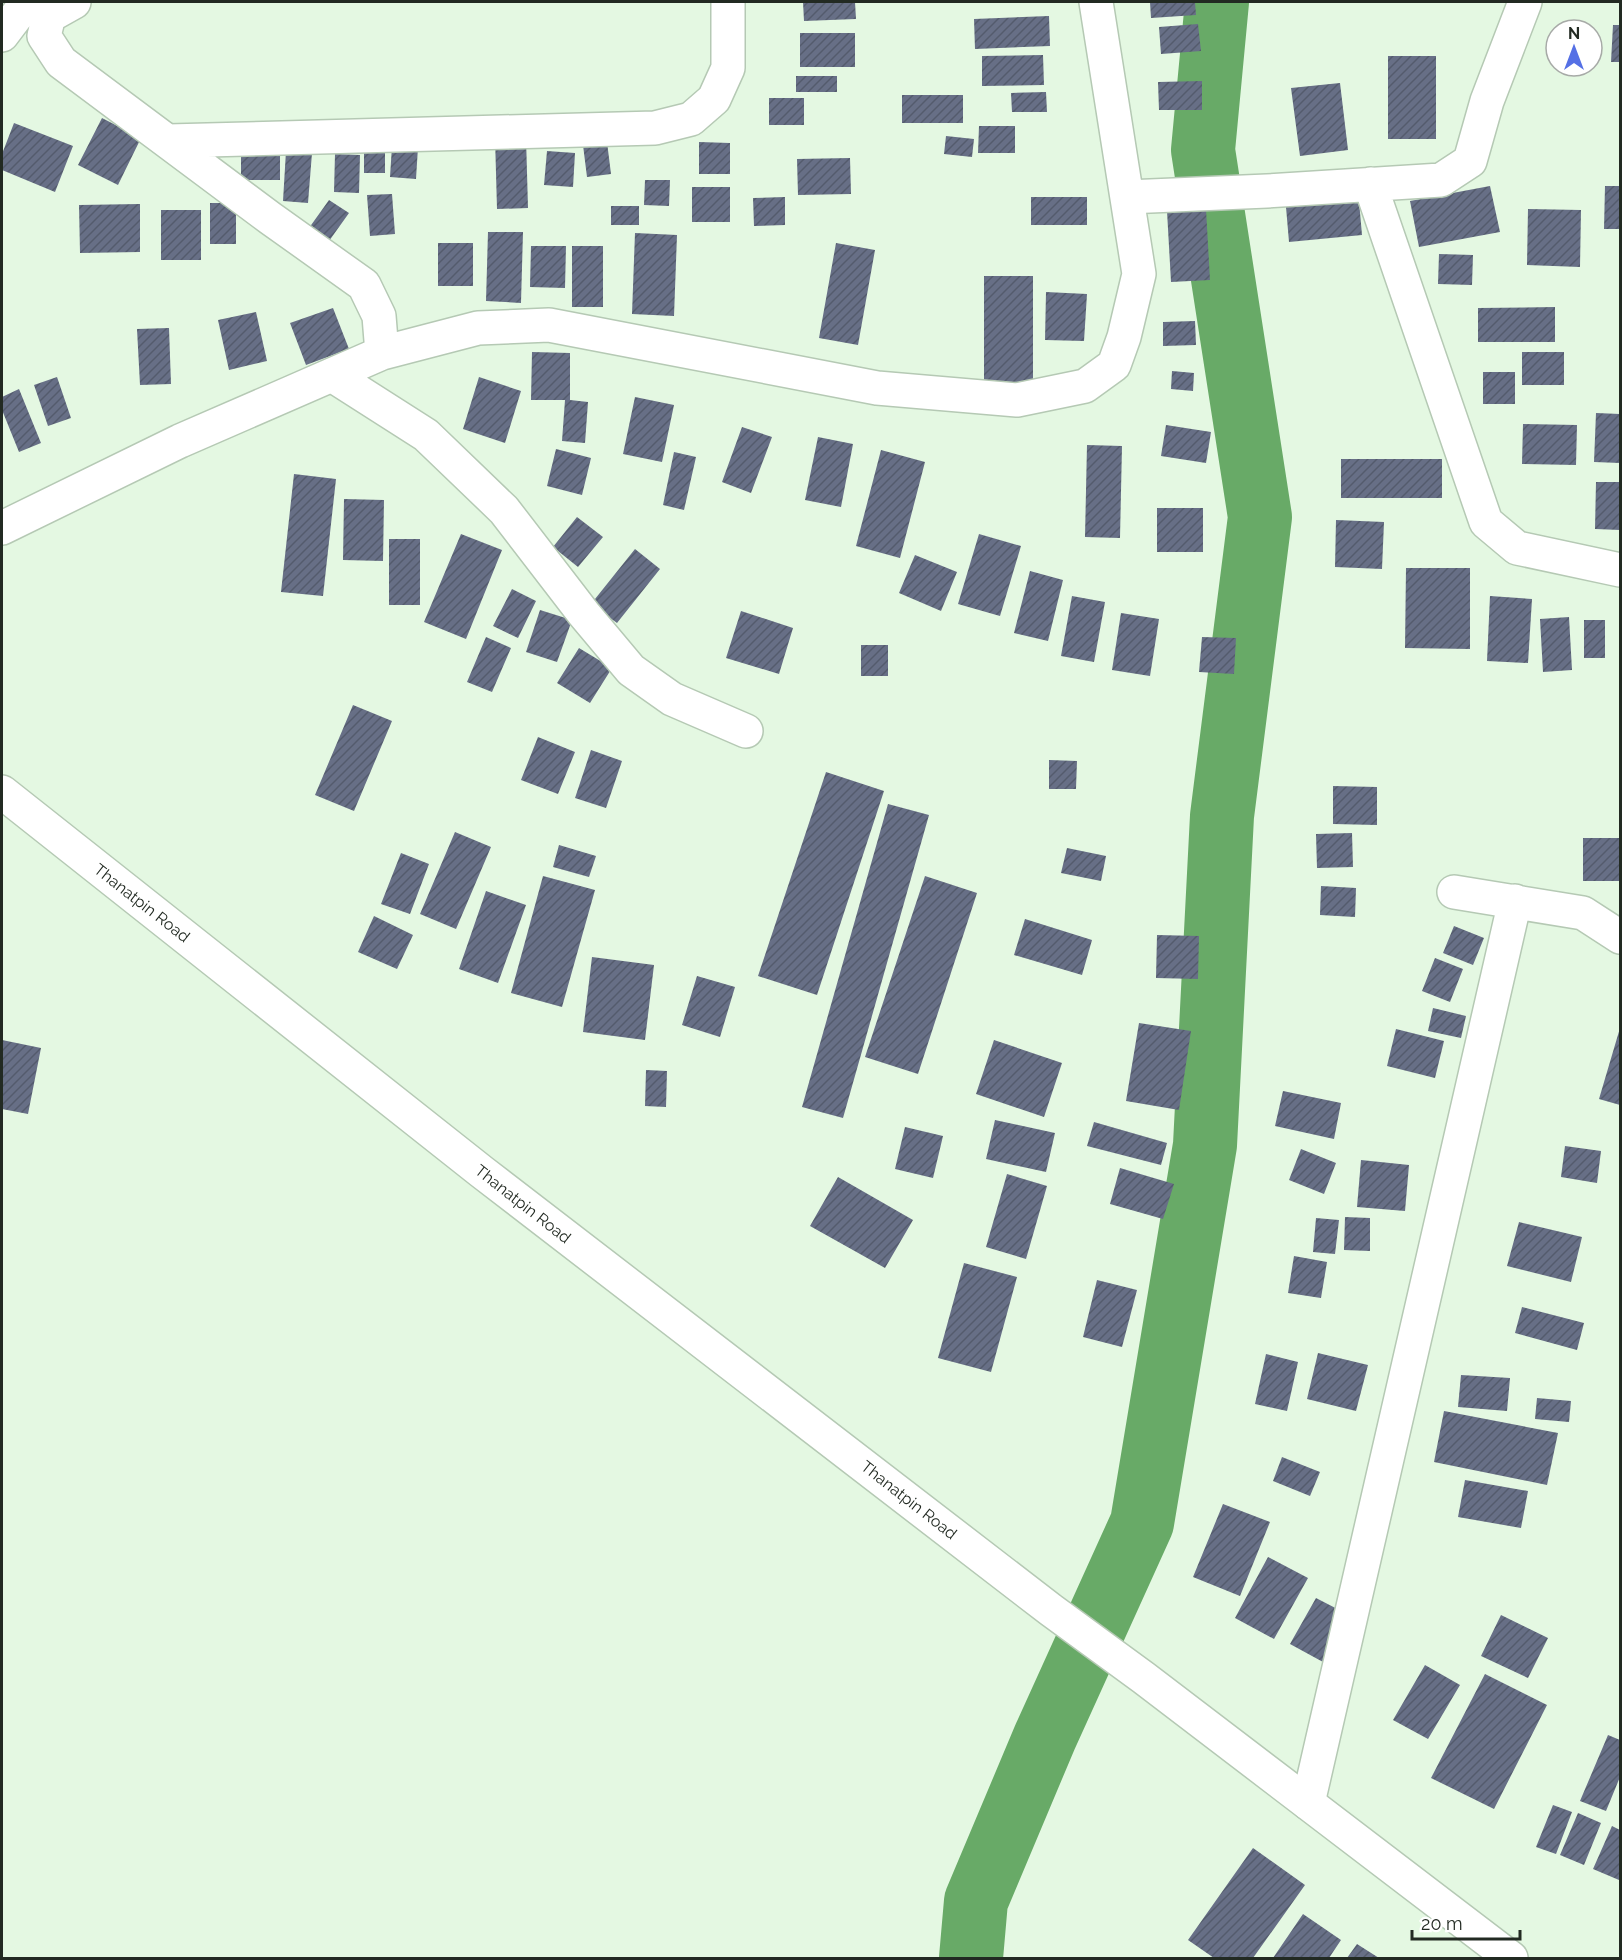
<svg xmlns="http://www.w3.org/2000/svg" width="1622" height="1960" font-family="Raleway,sans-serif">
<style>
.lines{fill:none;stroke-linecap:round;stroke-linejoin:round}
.river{stroke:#68aa67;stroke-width:64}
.building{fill:url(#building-hatch)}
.minor-casing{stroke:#b5c9b4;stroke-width:36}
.secondary-casing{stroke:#b5c9b4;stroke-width:36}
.minor{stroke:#fff;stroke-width:33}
.secondary{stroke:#fff;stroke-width:33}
.labels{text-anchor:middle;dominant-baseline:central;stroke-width:6;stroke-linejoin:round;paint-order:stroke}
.street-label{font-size:16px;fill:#222a22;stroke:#fff}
</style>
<defs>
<pattern id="building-hatch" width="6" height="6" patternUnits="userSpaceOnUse" patternTransform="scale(1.5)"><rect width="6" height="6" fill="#676f86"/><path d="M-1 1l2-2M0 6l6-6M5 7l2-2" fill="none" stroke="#545b6d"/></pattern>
</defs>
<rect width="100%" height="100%" fill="#e4f8e2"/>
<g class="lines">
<!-- river -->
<path class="river" d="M971 1958 976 1901 1045 1737 1142 1523 1205 1145 1222 816 1260 517 1203 150 1217 2"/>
</g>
<!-- building -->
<path class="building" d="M803 2H855L856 19 804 21Z
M1150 2H1195L1196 15 1151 18Z
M1049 16 1050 46 975 49 974 19Z
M1198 24 1201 51 1161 54 1159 27Z
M1613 25H1620V62H1611Z
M800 33H855V67H800Z
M1043 55 1044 85 982 86V56Z
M1388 56H1436V139H1388Z
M796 76H837V92H796Z
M1202 81V110H1159L1158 82Z
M1340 83 1348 150 1300 156 1291 88Z
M1046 92 1047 112H1012L1011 93Z
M902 95H963V123H902Z
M769 98H804V125H769Z
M102 118 141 138 118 185 78 165Z
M14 123 73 146 55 192 2 170V154Z
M979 126H1015V153H978Z
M946 136 974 139 972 157 944 154Z
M495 137H526L528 208 497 209Z
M607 142 611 174 587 177 583 145Z
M699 142 730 143V174H699Z
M364 145H385V173H364Z
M392 146 418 147 416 179 390 177Z
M241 148H280V180H241Z
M286 151 312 153 308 203 283 201Z
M547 151 575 153 573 187 544 185Z
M335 154 360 155 359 193 334 192Z
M850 158 851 194 798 195 797 159Z
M645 180H670L669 206 644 205Z
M1490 186 1500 232 1419 247 1410 201Z
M1605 186H1620V229H1604Z
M692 187H730V222H692Z
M392 194 395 234 370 236 367 195Z
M785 197V225L754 226 753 198Z
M1031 197H1087V225H1031Z
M329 200 349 213 329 241 309 228Z
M1359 201 1362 235 1289 242 1286 207Z
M210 203H236V244H210Z
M140 204V252L80 253 79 205Z
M611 206H639V225H611Z
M1206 209 1210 280 1171 282 1167 211Z
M1528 209 1581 210 1580 267 1527 265Z
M161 210H201V260H161Z
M488 232H523L521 303 486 301Z
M635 233 677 235 674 316 632 314Z
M438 243H473V286H438Z
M836 243 875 250 858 345 819 338Z
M531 246H566L565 288 530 287Z
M572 246H603V307H572Z
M1439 254 1473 255 1472 285 1438 284Z
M984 276H1033V386H984Z
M1046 292 1087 294 1084 341 1045 340Z
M1555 307V342H1478V308Z
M333 308 349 349 306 365 290 323Z
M256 312 267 361 229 370 218 320Z
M1195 321 1196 345 1163 346V322Z
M169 328 171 384 140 385 137 329Z
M532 352 570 353V400L588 402 585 443 562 441 565 400H531Z
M1522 352H1564V385H1522Z
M1172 371 1194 373 1193 391 1171 389Z
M1483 372H1515V404H1483Z
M57 377 71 418 48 426 34 385Z
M479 377 521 391 505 443 463 429Z
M19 389 41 443 19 452 2 410V397Z
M635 397 674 405 662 462 623 454Z
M1596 413 1620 414V463L1594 462Z
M1523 424 1577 425 1576 465 1522 464Z
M1166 425 1211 432 1206 463 1161 456Z
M742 427 772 437 751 493 722 482Z
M818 437 853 444 841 507 805 500Z
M1087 445 1122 446 1120 538 1085 537Z
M556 449 591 458 582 495 547 486Z
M881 450 925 462 900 558 856 546Z
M674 452 696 457 684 510 663 505Z
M1341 459H1442V498H1341Z
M294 474 336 479 323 596 281 592Z
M1596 482H1620V530L1595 529Z
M344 499 384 500 383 561 343 560Z
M1157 508H1203V552H1157Z
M577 517 603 537 578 567 553 547Z
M1336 520 1384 522 1382 569 1335 567Z
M461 534 502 550 466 639 424 622Z
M979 534 1021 546 1000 616 958 604Z
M389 539H420V605H389Z
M635 549 660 569 617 623 591 604Z
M915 555 957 572 941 611 899 593Z
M1406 568H1470V649L1405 648Z
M1030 571 1063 580 1048 641 1014 633Z
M512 589 536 601 518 638 493 626Z
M1072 596 1105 602 1094 662 1061 656Z
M1490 596 1532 599 1528 663 1487 661Z
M540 610 572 620 557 662 526 652Z
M741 611 793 628 779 674 726 658Z
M1121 613 1159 619 1150 676 1112 670Z
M1569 617 1572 670 1543 672 1540 619Z
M1584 620H1605V658H1584Z
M486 637 511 648 492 692 467 682Z
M1202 637 1236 638 1234 674 1199 672Z
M861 645H888V676H861Z
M579 648 612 668 590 703 557 683Z
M353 705 392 721 354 811 315 795Z
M538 737 575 752 558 794 521 780Z
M591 750 622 761 606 808 575 798Z
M1049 760 1077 761 1076 789H1049Z
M826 772 884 791 817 995 758 976Z
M1333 786 1377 787V825L1333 824Z
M888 804 929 815 843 1118 802 1107Z
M455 832 491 847 456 929 420 914Z
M1352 833 1353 867 1317 868 1316 834Z
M1583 838H1620V881H1583Z
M559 845 596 856 589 877 553 867Z
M1067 848 1106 856 1101 881 1061 873Z
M401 853 429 864 410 914 381 904Z
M543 876 595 890 562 1007 511 993Z
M925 876 977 893 918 1074 865 1057Z
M1321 886 1356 888 1355 917 1320 915Z
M486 891 526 905 498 983 459 969Z
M374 916 413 935 397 969 358 952Z
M1025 919 1092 940 1082 975 1014 955Z
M1454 926 1484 938 1473 965 1443 953Z
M1157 935 1199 936 1198 979 1156 978Z
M592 957 654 965 645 1040 583 1032Z
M1435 958 1463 969 1450 1002 1422 991Z
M697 976 735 987 720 1037 682 1025Z
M1433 1008 1466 1016 1461 1038 1428 1031Z
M1139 1023 1191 1031 1179 1110 1126 1101Z
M1620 1028V1105L1599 1099Z
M1396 1029 1444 1041 1435 1078 1387 1066Z
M2 1040 41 1048 28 1114 2 1109Z
M994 1040 1062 1063 1044 1117 976 1094Z
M646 1070 667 1071 666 1107 645 1106Z
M1283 1091 1341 1103 1334 1139 1275 1126Z
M995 1120 1055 1133 1046 1172 986 1159Z
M1094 1122 1167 1143 1161 1165 1087 1146Z
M905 1127 943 1136 933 1178 895 1169Z
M1565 1146 1601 1151 1597 1183 1561 1177Z
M1301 1149 1336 1163 1324 1194 1289 1180Z
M1361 1160 1409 1165 1405 1211 1357 1207Z
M1120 1168 1174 1184 1163 1219 1110 1204Z
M1007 1174 1047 1186 1026 1259 986 1247Z
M838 1177 913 1220 885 1268 810 1226Z
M1345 1217 1370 1218V1251L1344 1250Z
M1316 1218 1339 1220 1335 1254 1313 1252Z
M1519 1222 1582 1237 1571 1282 1507 1266Z
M1294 1256 1327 1262 1321 1298 1288 1293Z
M964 1263 1017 1277 991 1372 938 1358Z
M1097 1280 1137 1290 1122 1347 1083 1337Z
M1522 1307 1584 1323 1577 1350 1515 1333Z
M1318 1353 1368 1365 1356 1411 1307 1399Z
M1266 1354 1298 1362 1287 1411 1255 1404Z
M1461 1375 1510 1378 1507 1411 1458 1407Z
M1537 1398 1571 1401 1569 1422 1535 1419Z
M1444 1411 1558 1433 1547 1485 1434 1462Z
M1282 1457 1320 1472 1310 1496 1273 1481Z
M1465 1480 1528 1491 1521 1528 1458 1517Z
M1223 1504 1270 1522 1240 1596 1193 1577Z
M1268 1557 1308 1578 1274 1639 1235 1618Z
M1316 1598 1349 1615 1323 1662 1290 1644Z
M1501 1615 1548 1638 1528 1678 1481 1656Z
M1425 1665 1460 1685 1428 1739 1393 1720Z
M1485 1674 1547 1705 1494 1809 1431 1778Z
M1608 1735 1620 1740V1777L1606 1811 1580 1801Z
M1553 1805 1572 1812 1556 1854 1536 1847Z
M1578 1813 1601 1823 1584 1865 1560 1855Z
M1612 1826 1620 1830V1875L1619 1880 1593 1869Z
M1253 1848 1305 1885 1253 1958H1214L1188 1940Z
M1303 1914 1341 1940 1329 1958H1273Z
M1357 1944 1379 1958H1347Z"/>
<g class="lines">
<defs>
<path id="minor" d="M74 2 49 16 44 36 61 62 270 218 364 285 379 316 382 353
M2 35 27 2
M168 141 655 128 691 119 714 99 728 68V2
M1370 184 1486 522 1517 548 1620 570
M1127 197 1267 191 1441 180 1470 161 1487 101 1525 2
M332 375 426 435 504 510 584 614 631 670 672 699 746 731
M2 528 180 441 382 353 478 328 549 325 877 388 1017 400 1085 386 1114 365 1124 337 1139 274 1096 2
M1454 892 1583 913 1620 937
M1308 1803 1515 901"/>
<path id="secondary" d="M2 792 482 1172 1051 1610 1144 1678 1511 1958"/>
</defs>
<!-- minor casing -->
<use href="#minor" class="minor-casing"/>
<!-- secondary casing -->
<use href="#secondary" class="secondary-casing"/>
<!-- minor -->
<use href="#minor" class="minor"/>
<!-- secondary -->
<use href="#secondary" class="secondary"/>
</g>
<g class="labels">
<!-- street labels -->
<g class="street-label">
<text transform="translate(142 903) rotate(38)">Thanatpin Road</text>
<text transform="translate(523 1204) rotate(38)">Thanatpin Road</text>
<text transform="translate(909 1500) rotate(38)">Thanatpin Road</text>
</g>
</g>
<!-- border -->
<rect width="1622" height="1960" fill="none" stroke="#222a22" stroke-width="6"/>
<!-- north arrow -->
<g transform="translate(1574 48)"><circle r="28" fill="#ffffff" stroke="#a7aaa7" stroke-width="1.5"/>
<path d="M0-4.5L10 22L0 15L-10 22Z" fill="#5570e5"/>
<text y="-9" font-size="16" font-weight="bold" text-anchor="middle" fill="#222a22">N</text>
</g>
<!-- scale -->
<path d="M1412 1930v9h108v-9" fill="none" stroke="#222a22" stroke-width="3"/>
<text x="1421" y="1930" font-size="18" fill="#222a22" stroke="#ffffff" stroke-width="4.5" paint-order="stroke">20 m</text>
</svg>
